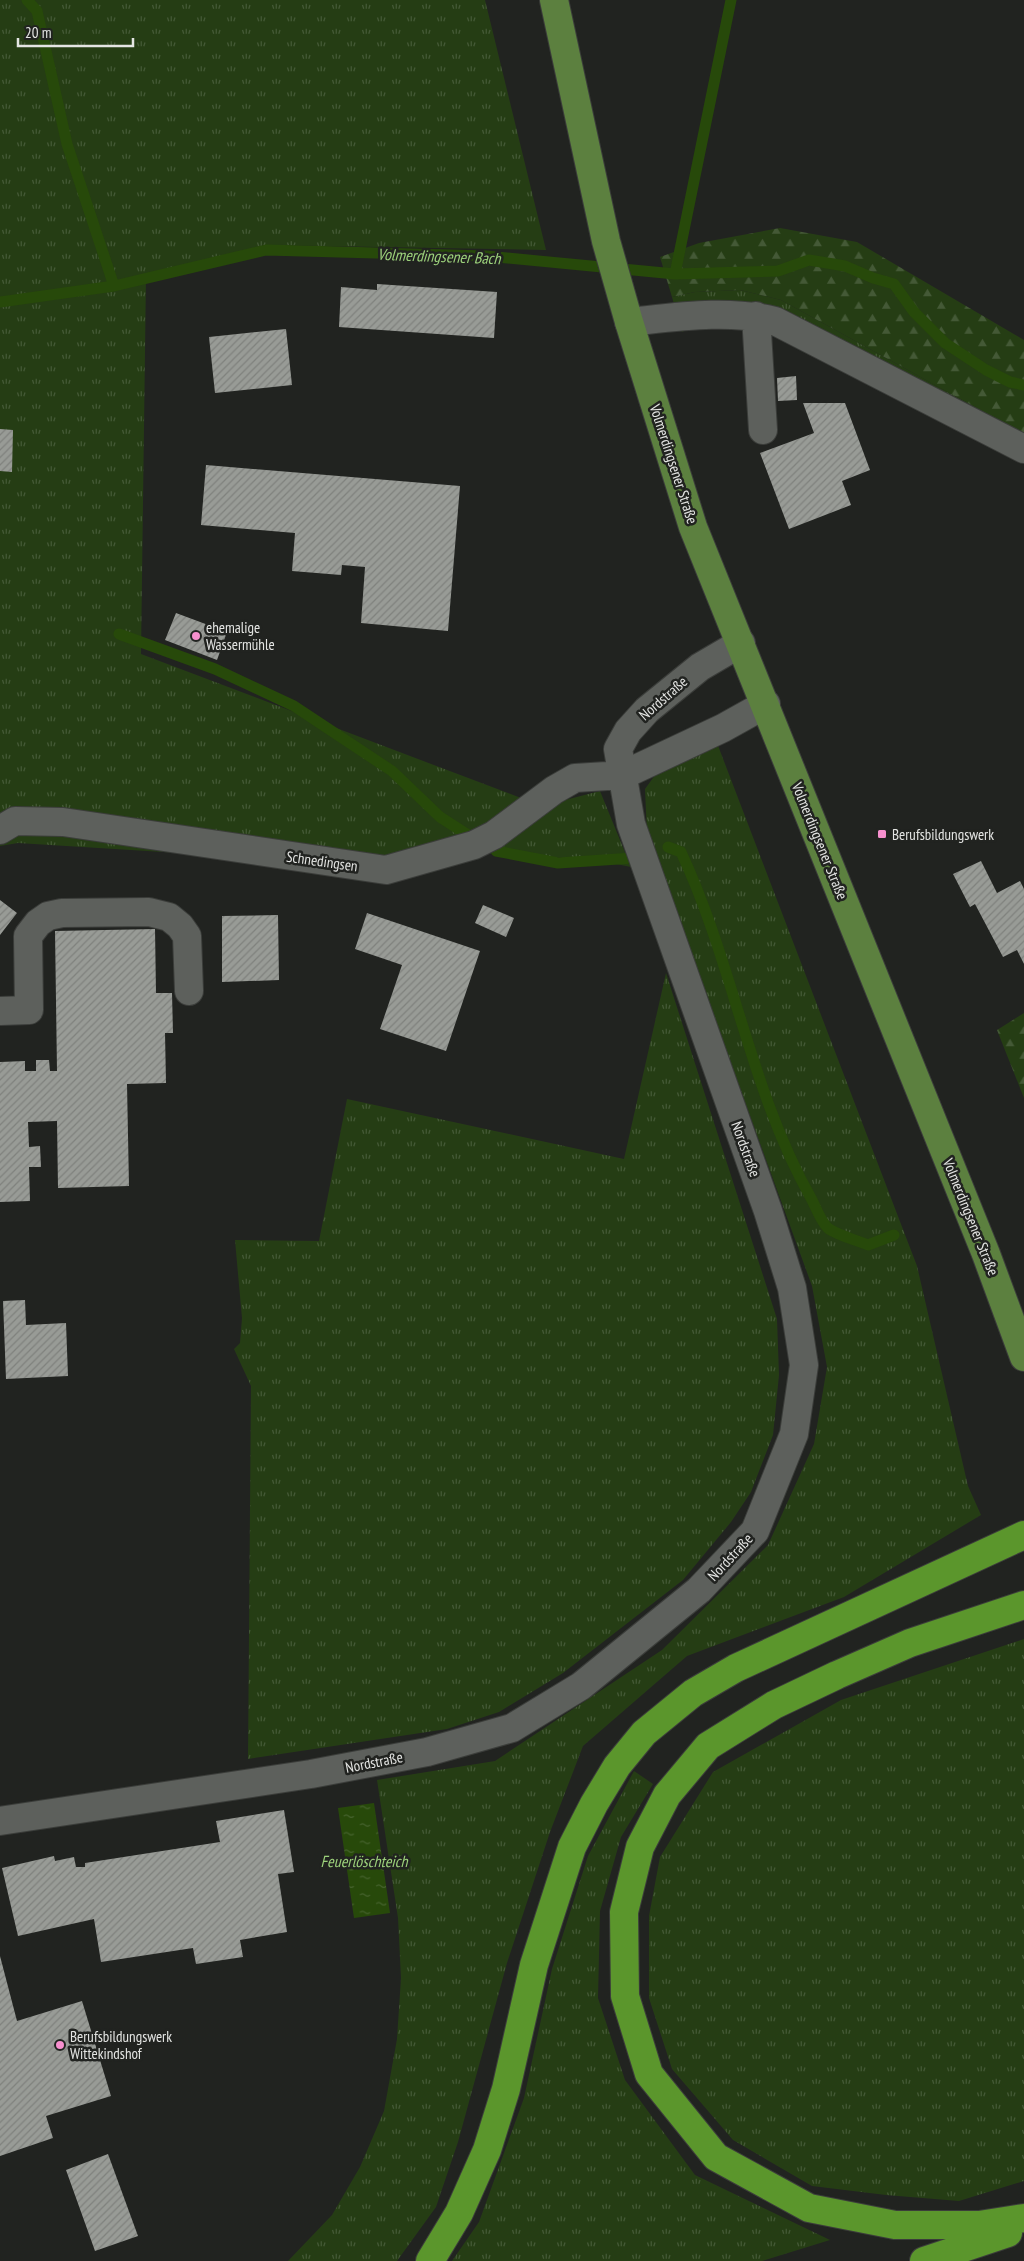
<svg xmlns="http://www.w3.org/2000/svg" width="1024" height="2261" font-family="'PT Sans Narrow',sans-serif">
<style>
.grass{fill:url(#grass-tufts)}
.forest{fill:url(#forest-firs)}
.water{fill:url(#water-ripples)}
.lines{fill:none;stroke-linecap:round;stroke-linejoin:round}
.stream{stroke:#27490a;stroke-width:11}
.building{fill:url(#building-hatch)}
.minor-casing{stroke:#3b3d3a;stroke-width:30}
.major-casing{stroke:#3b3d3a;stroke-width:30}
.highway-casing{stroke:#3b3d3a;stroke-width:30}
.minor{stroke:#5d605c;stroke-width:28}
.major{stroke:#5c803f;stroke-width:28}
.highway{stroke:#5b962c;stroke-width:28}
.poi-dot{fill:#f790ce;stroke:#212320;stroke-width:2}
.labels{text-anchor:middle;dominant-baseline:central;stroke-width:5;stroke-linejoin:round;paint-order:stroke}
.street-label{font-size:15px;fill:#e4e5e3;stroke:#212320}
.poi-label{font-size:15px;fill:#e4e5e3;stroke:#212320;text-anchor:start}
.water-label{font-size:16px;font-style:italic;fill:#9cd17b;stroke:#212320}
</style>
<defs>
<pattern id="grass-tufts" width="24" height="20" patternUnits="userSpaceOnUse" patternTransform="scale(1.25)"><rect width="24" height="20" fill="#253d14"/><path d="M3 7l-1-3M5 7V3M7 7l1-3M15 17l-1-3M17 17v-4M19 17l1-3" fill="none" stroke="#445936"/></pattern>
<pattern id="forest-firs" width="22" height="20" patternUnits="userSpaceOnUse" patternTransform="scale(1.25)"><rect width="22" height="20" fill="#253d14"/><path d="M5 1l3.5 6h-7zM16 11l3.5 6h-7z" fill="#445936"/></pattern>
<pattern id="water-ripples" width="26" height="14" patternUnits="userSpaceOnUse" patternTransform="scale(1.25)"><rect width="26" height="14" fill="#27490a"/><path d="M2 4q2-2 4 0t4 0M15 11q2-2 4 0t4 0" fill="none" stroke="#46632e"/></pattern>
<pattern id="building-hatch" width="6" height="6" patternUnits="userSpaceOnUse" patternTransform="scale(1.25)"><rect width="6" height="6" fill="#989b96"/><path d="M-1 1l2-2M0 6l6-6M5 7l2-2" fill="none" stroke="#7f817d"/></pattern>
</defs>
<rect width="100%" height="100%" fill="#212320"/>
<!-- grass -->
<path class="grass" d="M0 0H485L546 250 265 245 146 276 141 654 542 806 600 791 631 867 597 860 477 852 357 864 18 843 0 846Z
M740 290 781 300 1024 434 773 327 707 318 682 332 672 297 695 292Z
M717 743 917 1266 968 1486 981 1515 844 1597 687 1656 583 1746 550 1832 507 1963 458 2142 436 2207 397 2261H288L332 2215 360 2167 384 2111 397 2039 401 1978 398 1918 377 1780 495 1761 662 1650 768 1545 814 1444 827 1367 812 1286 647 833 645 789 658 771Z
M666 973 777 1319 779 1375 773 1435 751 1492 731 1522 683 1580 563 1673 499 1712 447 1729 248 1759 251 1386 234 1349 240 1343 242 1318 235 1240 319 1241 347 1099 624 1159Z
M1024 1639V2181L959 2201 886 2195 812 2186 733 2140 672 2069 649 1998V1916L660 1857 713 1772 841 1700Z
M634 1771 653 1784 621 1837 600 1911 598 1998 625 2080 695 2175 830 2240 762 2261H452L479 2222 524 2098 552 1969 588 1856Z"/>
<!-- forest -->
<path class="forest" d="M780 228 857 242 1024 340V434L781 300 740 290 695 292 672 297 660 257 699 243Z
M1024 1013V1098L997 1030Z"/>
<!-- water -->
<path class="water" d="M374 1803 390 1913 354 1918 338 1808Z"/>
<g class="lines">
<!-- stream -->
<path class="stream" d="M27 0 37 11 67 144 114 286 266 250 486 256 675 274 778 271 809 260 845 266 873 278 894 284 914 312 945 343 986 370 1010 382 1024 385
M675 274 731 0
M0 302 114 286
M119 634 215 669 294 706 392 771 440 817 468 835
M668 847 681 852C734 965 750 1091 812 1200 816 1208 822 1224 829 1229 840 1236 856 1240 868 1245L894 1235
M496 851 558 863 634 858"/>
</g>
<!-- building -->
<path class="building" d="M377 284 497 292 494 338 339 327 341 287 377 290Z
M286 329 292 385 215 393 209 337Z
M796 376 797 400 778 401 777 378Z
M803 403H845L870 470 842 481 851 505 789 529 760 453 814 433Z
M0 429 13 430 12 472 0 471Z
M206 465 460 486 448 631 361 623 365 567 342 565 341 575 292 571 295 533 201 525Z
M176 613 227 632 217 660 165 640Z
M981 861 997 893 1020 881 1024 889V964L1017 950 1003 957 975 904 970 907 953 874Z
M0 900 17 913 0 935Z
M483 905 514 918 506 937 475 923Z
M367 913 480 951 446 1051 380 1029 402 965 355 949Z
M278 915 279 980 222 982V916Z
M155 929 156 993H172L173 1033H165L166 1083 127 1084 129 1186 58 1188 57 1121 28 1122 29 1147 40 1146 41 1167H29L30 1201 0 1202V1062L25 1061V1071H36V1060H49L50 1071H57L55 931Z
M25 1300 26 1325 66 1323 68 1376 6 1379 3 1301Z
M284 1810 294 1872 278 1874 287 1932 240 1940 243 1957 196 1964 193 1948 101 1962 94 1919 18 1936 2 1868 54 1856 55 1861 74 1857 76 1867H85V1863L220 1842 216 1821Z
M0 1956 17 2021 82 2001 111 2096 46 2116 53 2138 0 2156Z
M108 2154 138 2236 95 2251 66 2170Z"/>
<g class="lines">
<defs>
<path id="minor" d="M756 316 763 430
M629 322C677 317 728 309 775 321L1024 449
M0 830 15 821 63 822 386 870 474 845 494 835 554 790 575 778 623 775 723 728 766 704
M0 1011 29 1010 28 936 38 923 48 916 62 913 149 912 169 917 180 926 187 936 189 991
M0 1821 311 1774 427 1752 512 1728 581 1686 699 1590 755 1531 794 1434 804 1365 792 1288 768 1211 631 824 618 749 628 731 647 710 700 667 741 643"/>
<path id="major" d="M554 0 606 241 629 322 693 527 986 1254 1024 1357"/>
<path id="highway" d="M1024 1605 910 1643 837 1675 774 1705 708 1746 667 1795 640 1847 624 1912 625 1996 649 2074 716 2157 809 2208 895 2225H979L1024 2218
M430 2261 459 2213 487 2150 506 2089 534 1965 572 1847 594 1804 617 1766 644 1733 693 1693 736 1668 1024 1535
M924 2261 1008 2233"/>
</defs>
<!-- minor casing -->
<use href="#minor" class="minor-casing"/>
<!-- major casing -->
<use href="#major" class="major-casing"/>
<!-- highway casing -->
<use href="#highway" class="highway-casing"/>
<!-- minor -->
<use href="#minor" class="minor"/>
<!-- major -->
<use href="#major" class="major"/>
<!-- highway -->
<use href="#highway" class="highway"/>
</g>
<!-- markers -->
<g class="poi-dot">
<circle cx="196" cy="636" r="5"/>
<rect x="877" y="829" width="10" height="10" rx="2.5"/>
<circle cx="60" cy="2045" r="5"/>
</g>
<g class="labels">
<!-- street labels -->
<g class="street-label">
<text transform="translate(674 464) rotate(72)">Volmerdingsener Straße</text>
<text transform="translate(663 698) rotate(-41)">Nordstraße</text>
<text transform="translate(820 841) rotate(68)">Volmerdingsener Straße</text>
<text transform="translate(322 861) rotate(8)">Schnedingsen</text>
<text transform="translate(746 1149) rotate(70)">Nordstraße</text>
<text transform="translate(971 1217) rotate(68)">Volmerdingsener Straße</text>
<text transform="translate(730 1557) rotate(-47)">Nordstraße</text>
<text transform="translate(374 1762) rotate(-11)">Nordstraße</text>
</g>
<!-- poi labels -->
<g class="poi-label">
<text x="206" y="627">ehemalige<tspan x="206" dy="17">Wassermühle</tspan></text>
<text x="892" y="834">Berufsbildungswerk</text>
<text x="70" y="2036">Berufsbildungswerk<tspan x="70" dy="17">Wittekindshof</tspan></text>
</g>
<!-- water labels -->
<g class="water-label">
<text transform="translate(439 256) rotate(2)">Volmerdingsener Bach</text>
<text x="364" y="1861">Feuerlöschteich</text>
</g>
</g>
<!-- scale -->
<path d="M18 38v8h115v-8" fill="none" stroke="#e4e5e3" stroke-width="2.5"/>
<text x="25" y="38" font-size="15" fill="#e4e5e3" stroke="#212320" stroke-width="4" paint-order="stroke">20 m</text>
</svg>
